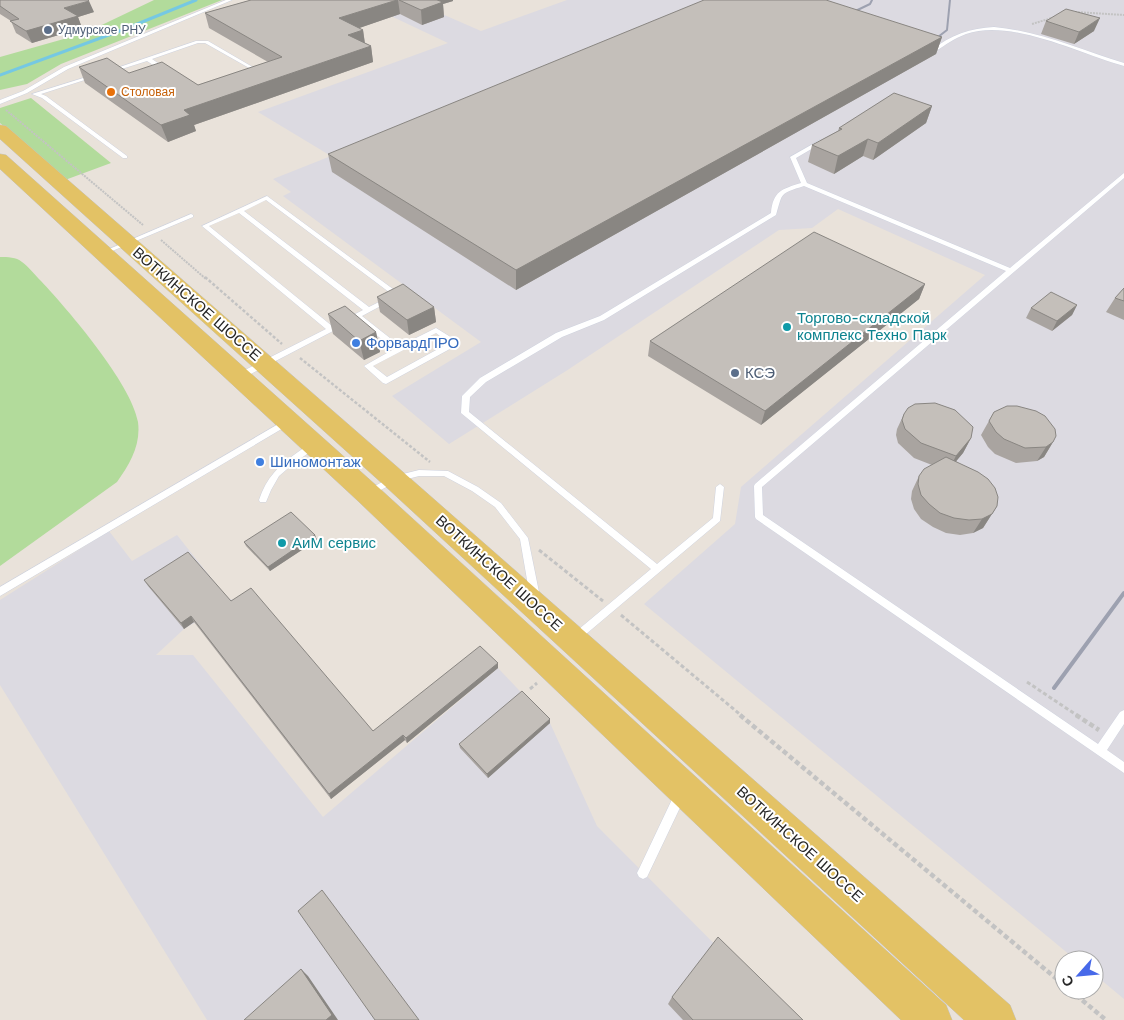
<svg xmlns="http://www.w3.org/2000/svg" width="1124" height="1020" font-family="'Work Sans',sans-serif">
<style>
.industrial{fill:#dcdae1}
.green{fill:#b2db9b}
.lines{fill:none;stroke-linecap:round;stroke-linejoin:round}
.stream{stroke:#75c8e3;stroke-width:3}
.service-casing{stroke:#cfd3df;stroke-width:1}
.primary-casing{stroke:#c3c3c3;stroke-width:1}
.path-far3{stroke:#c3c3c3;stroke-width:2;stroke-dasharray:2 1;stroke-linecap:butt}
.path-far2{stroke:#c3c3c3;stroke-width:2.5;stroke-dasharray:3 2;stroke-linecap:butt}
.path-far1{stroke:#c3c3c3;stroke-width:3;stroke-dasharray:4 2.5;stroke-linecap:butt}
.path{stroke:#c3c3c3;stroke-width:4.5;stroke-dasharray:5 3;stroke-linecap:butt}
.service{fill:#fff;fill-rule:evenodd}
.primary{fill:#e3c265;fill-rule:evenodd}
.rail-far1{stroke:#9da1b0;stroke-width:2}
.rail{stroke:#9da1b0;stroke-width:4}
.wall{fill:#a9a4a0}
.shaded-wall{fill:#898682}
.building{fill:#c4bfba;stroke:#898682}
.service-dot{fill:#5c6f8a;stroke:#fff;stroke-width:2}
.food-dot{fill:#e8710a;stroke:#fff;stroke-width:2}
.culture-dot{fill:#0f9aa8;stroke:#fff;stroke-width:2}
.shop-dot{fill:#3f7fe0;stroke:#fff;stroke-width:2}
.labels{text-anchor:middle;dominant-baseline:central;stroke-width:4;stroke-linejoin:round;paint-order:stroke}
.far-service-label{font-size:12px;fill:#4e5e75;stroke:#fff;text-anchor:start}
.far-food-label{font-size:12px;fill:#c56008;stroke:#fff;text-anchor:start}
.street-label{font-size:15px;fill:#272727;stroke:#fff}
.culture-label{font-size:15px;fill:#0d838f;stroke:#fff;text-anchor:start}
.shop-label{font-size:15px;fill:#366cbe;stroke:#fff;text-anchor:start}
.service-label{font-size:15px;fill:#4e5e75;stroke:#fff;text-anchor:start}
</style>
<rect width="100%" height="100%" fill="#e9e2da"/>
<!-- industrial -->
<path class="industrial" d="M357 0H410L481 31 567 0H1124V999L1094 974V960H1076L644 604 735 524 741 487 985 275 838 209 812 228 779 230 566 371 449 444 392 396 481 342 283 196 291 192 273 179 331 156 258 112 448 43Z
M109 531 132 561 177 535 228 599 234 600 184 629 156 655H193L323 817 498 668 550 723 597 826 790 1020H207L0 685V600Z"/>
<!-- green -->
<path class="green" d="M154 0H222L61 64 27 84 0 90V57L85 33Z
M31 98 111 163 65 180 0 123V108Z
M0 257C8 257 16 257 22 262 29 267 35 275 41 281 69 311 131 383 138 422 141 445 130 464 117 482L0 566Z"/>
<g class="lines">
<!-- stream -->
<path class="stream" d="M0 75 125 29 196 0"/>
<defs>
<path id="service" d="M226 0H232L68 69 27 93 0 104V100L23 91 64 67Z
M994 27C1039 31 1081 50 1124 63V66C1080 54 1011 18 966 34 955 38 945 45 936 51L932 50C950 35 971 28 994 27Z
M196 41H208L256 69 250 74H246V72L251 69 205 43H198L152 59 168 70V72H164L147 61 112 72 108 71Z
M93 75 97 76 41 94 46 96 127 156V158H123L42 98 32 94Z
M820 140 825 141 796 158 807 183 1010 268 1124 173V178L762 487 763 515 1098 744 1120 712 1124 710V724L1107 750 1124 762V773L756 519 755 517 754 486 755 484 1006 271 804 186C779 194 783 192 776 215L604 320 562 337 486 382 470 397 469 412 657 564 713 518 716 487 720 484 724 487 720 521 579 640 576 641 573 640 571 637 573 634 651 569 461 413 462 396 480 378 556 333 600 316 771 213C773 191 782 189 801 183L790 157Z
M267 196 401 295 362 316 400 346 436 328 457 341V345L386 384 383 383 364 366 394 349 356 319 243 378H237L236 376 237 374 326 329 202 226ZM266 200 393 295 369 307 244 211ZM239 213 363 310 332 326 209 226ZM436 333 449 343 387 377 373 366Z
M191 214 193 215V217L105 254H101L100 253Z
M287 419 291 422 290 424 0 596V587Z
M315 441 318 442 319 444 318 446 293 464 279 476 271 490 266 502H260L259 500C266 478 279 465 298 452 304 448 309 443 315 441Z
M419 470 448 471 478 487 501 503 528 538 540 597 538 600 535 601 532 600 530 597 520 539 495 507 472 491 444 476H419L396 482 369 496 365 493 366 491 391 477Z
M680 789 684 791 686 795 647 877 643 879 639 877 637 873 639 869 676 791Z"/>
<path id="primary" d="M0 125 6 126 403 472 1010 1005 1016 1020H964L385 486 0 139Z
M0 154 6 155 378 487 946 1005 952 1020H901L358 501 0 169Z"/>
</defs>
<!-- service casing -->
<use href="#service" class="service-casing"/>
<!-- primary casing -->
<use href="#primary" class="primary-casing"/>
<!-- path-far3 -->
<path class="path-far3" d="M1075 12 1124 15
M1032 24 1052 18
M6 110 143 225
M161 240 206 279"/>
<!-- path-far2 -->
<path class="path-far2" d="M205 277 282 344
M300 358 430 462"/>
<!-- path-far1 -->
<path class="path-far1" d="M539 550 603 601
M621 615 742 716
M1027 682 1078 716
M530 689 537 683"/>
<!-- path -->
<path class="path" d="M740 715 1064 985
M1076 715 1099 730
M1070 990 1106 1020"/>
<!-- service -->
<use href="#service" class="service"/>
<!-- primary -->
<use href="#primary" class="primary"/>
<!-- rail-far1 -->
<path class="rail-far1" d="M845 16 870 4 872 0
M929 44 947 30 950 0"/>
<!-- rail -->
<path class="rail" d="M1054 688 1124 593"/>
</g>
<!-- wall -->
<path class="wall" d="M0 0 94 12 78 17 82 28 32 43 16 33 11 21 0 14Z
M251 0H453V1L443 4 444 17 422 25 400 14 359 28 363 30 365 43 371 46 373 62 194 125 196 131 168 142 85 83 79 67 129 73 198 85 268 62 209 28 205 13Z
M1046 21 1094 31 1074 44 1041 34Z
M942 37 936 54 516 290 332 172 328 154Z
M932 106 926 123 873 160 863 156 834 174 808 162 812 145 838 131 839 128Z
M925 284 919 299 761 425 648 356 650 341Z
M1124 288V320L1106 312 1115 298Z
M377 297 434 307 436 322 409 335 380 312Z
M1077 305 1072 315 1052 331 1026 318 1031 308Z
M328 314 376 332 380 352 364 360 333 334Z
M994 412 1053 442 1044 457 1037 461 1016 463 995 454 988 447 981 435Z
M904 414 971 438 963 453 956 461 997 506 983 528 973 533 960 535 946 533 933 527 921 519 914 509 911 499 912 491 919 476 932 465 914 458 898 443 896 435 897 429Z
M315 535 317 540 270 571 246 546 244 542Z
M144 580 231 601 373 731 498 663V668L407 743 405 740 331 799 194 622 184 629 148 586Z
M550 719V723L488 778 460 748 459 744Z
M672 997 803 1020H683L668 1004Z"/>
<!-- shaded-wall -->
<path class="shaded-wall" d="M397 0H398L400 14 342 34 339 18Z
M426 0H453V1L443 4 444 17 422 25 421 10Z
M89 1 94 12 78 17 82 28 32 43 26 31 64 8Z
M1100 18 1094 31 1074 44 1079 32Z
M363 30 365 45 348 35Z
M942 37 936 54 516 290V270Z
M371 46 373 62 194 125 196 131 168 142 161 125 184 110Z
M932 106 926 123 873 160 878 143Z
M868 139 863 156 834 174 838 156Z
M925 284 919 299 761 425 765 411Z
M1077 305 1072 315 1052 331 1057 321Z
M434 307 436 322 409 335 407 320Z
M376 332 380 352 364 360 359 341Z
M971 438 963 453 948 471 956 456Z
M1053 442 1044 457 1037 461 1046 447Z
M997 506 983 528 973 533 982 519Z
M315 535 317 540 270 571 268 567Z
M191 616 194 622 184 629 181 623Z
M498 663V668L407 743 406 738Z
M550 719V723L488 778 487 774Z
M403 735 405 740 331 799 329 794Z
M301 969 308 976 338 1020H326Z"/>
<!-- building -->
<path class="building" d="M0 0H88L89 1 64 8 78 16 26 31 10 21 19 19 0 6Z
M251 0H397L339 18 363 30 348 35 371 46 184 110 190 115 161 125 79 67 107 58 129 73 162 62 198 85 282 57 205 13Z
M399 0H437L443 2 421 10Z
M704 0H826L942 37 516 270 328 154Z
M1066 9 1100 18 1079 32 1046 21Z
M894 93 932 106 878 143 868 139 838 156 812 145 842 129 839 128Z
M814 232 925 284 765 411 650 341Z
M403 284 434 307 407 320 377 297Z
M1124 288V301L1115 298Z
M1051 292 1077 305 1057 321 1031 308Z
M345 306 376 332 359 341 328 314Z
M935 403 955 410 973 427 971 438 956 456 921 443 905 429 902 420 904 414 908 408 915 404Z
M1007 406H1017L1036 411 1045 416 1055 429 1056 436 1053 442 1046 447 1025 448 1004 439 996 432 989 421 994 412Z
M946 457 978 472 988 479 995 488 998 497 997 506 992 514 982 519 969 520 954 518 940 513 929 504 921 495 918 484 919 476 924 469Z
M291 512 315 535 268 567 244 542Z
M188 552 231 601 251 588 373 731 480 646 498 663 406 738 403 735 329 794 191 616 181 623 144 580Z
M522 691 550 719 487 774 459 744Z
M322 890 419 1020H375L298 911Z
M718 937 803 1020H693L672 997Z
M301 969 332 1015 326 1020H244Z"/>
<!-- markers -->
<g class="service-dot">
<circle cx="48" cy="30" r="5"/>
<circle cx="735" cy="373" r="5"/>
</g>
<circle class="food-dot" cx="111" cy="92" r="5"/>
<g class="culture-dot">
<circle cx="787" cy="327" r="5"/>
<circle cx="282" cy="543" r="5"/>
</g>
<g class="shop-dot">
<circle cx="356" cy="343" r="5"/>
<circle cx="260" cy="462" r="5"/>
</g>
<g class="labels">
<!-- far-service labels -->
<g class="far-service-label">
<text x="58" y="30">Удмурское РНУ</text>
</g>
<!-- far-food labels -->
<g class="far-food-label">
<text x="121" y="92">Столовая</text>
</g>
<!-- street labels -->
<g class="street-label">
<text transform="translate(197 304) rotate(41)">ВОТКИНСКОЕ ШОССЕ</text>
<text transform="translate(499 573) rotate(42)">ВОТКИНСКОЕ ШОССЕ</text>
<text transform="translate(800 844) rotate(42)">ВОТКИНСКОЕ ШОССЕ</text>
</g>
<!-- culture labels -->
<g class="culture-label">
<text x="797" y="318">Торгово-складской<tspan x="797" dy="17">комплекс Техно Парк</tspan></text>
<text x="292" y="543">АиМ сервис</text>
</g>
<!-- shop labels -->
<g class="shop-label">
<text x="366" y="343">ФорвардПРО</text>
<text x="270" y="462">Шиномонтаж</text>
</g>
<!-- service labels -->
<g class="service-label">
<text x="745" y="373">КСЭ</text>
</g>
</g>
<!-- north arrow -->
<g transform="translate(1079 975) rotate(243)"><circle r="24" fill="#ffffff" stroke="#a9a9a9"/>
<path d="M0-4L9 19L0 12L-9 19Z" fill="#4769e9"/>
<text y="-8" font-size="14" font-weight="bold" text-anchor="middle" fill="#272727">С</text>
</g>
</svg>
